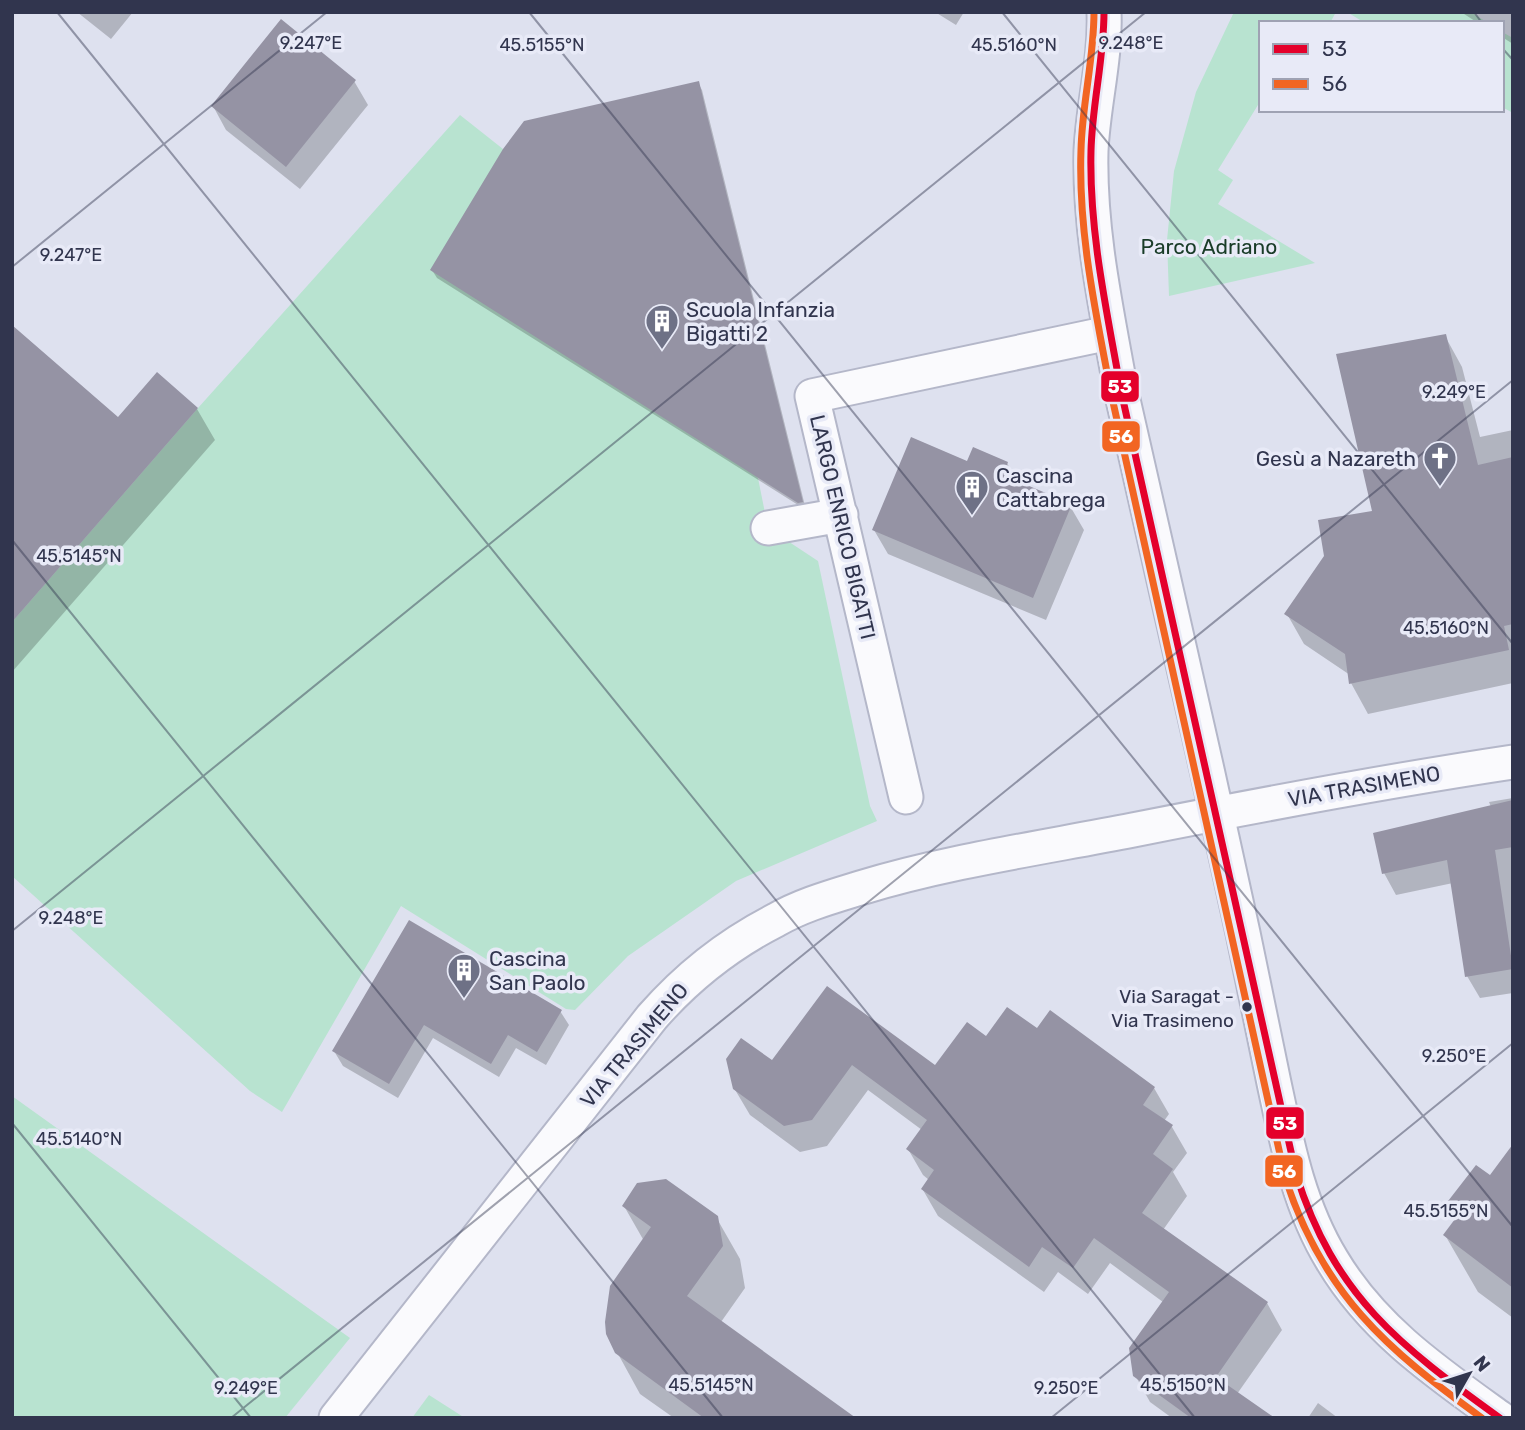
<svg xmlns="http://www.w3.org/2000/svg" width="1525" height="1430" font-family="Rubik,sans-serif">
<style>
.green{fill:#b8e3d0}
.shadow{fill:#0003}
.building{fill:#9593a4}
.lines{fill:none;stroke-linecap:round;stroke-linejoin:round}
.street-casing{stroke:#b4b7c9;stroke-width:37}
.street{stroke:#fafafd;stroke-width:33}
.bus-1-casing{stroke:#e8eaf7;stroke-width:12}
.bus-2-casing{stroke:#e8eaf7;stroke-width:12}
.bus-1{stroke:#e4002b;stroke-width:7}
.bus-2{stroke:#f26522;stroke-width:7}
.ticks{fill:none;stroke:#31354e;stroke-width:2;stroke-opacity:0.45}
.bus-dot{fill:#31354e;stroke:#e8eaf7;stroke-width:2.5}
.labels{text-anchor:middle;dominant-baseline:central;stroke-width:7;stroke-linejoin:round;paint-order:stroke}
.bus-label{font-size:19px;fill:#31354e;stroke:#e8eaf7;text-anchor:end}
.park-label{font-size:21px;fill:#193c28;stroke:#e8eaf7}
.poi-label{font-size:21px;fill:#31354e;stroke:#e8eaf7;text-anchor:start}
.street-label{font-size:21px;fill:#31354e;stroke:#e8eaf7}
.ticks-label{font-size:18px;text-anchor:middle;fill:#31354e;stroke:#e8eaf7;stroke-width:7;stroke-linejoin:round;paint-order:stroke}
.line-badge{stroke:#e8eaf7;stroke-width:2.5}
.badge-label{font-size:19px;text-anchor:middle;font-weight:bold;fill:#fff}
</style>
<rect width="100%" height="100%" fill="#dee1ef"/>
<!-- green -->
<path class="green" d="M1234 12H1336L1330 23H1261V100L1218 170 1233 180 1218 204 1315 263 1169 296 1167 240 1174 171 1196 92Z
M1347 12H1471L1488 23H1365Z
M1502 32 1513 38V113L1502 107Z
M460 115 503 149 758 478 768 528 818 561 870 806 877 821 736 881 628 956 575 1010 566 1009 401 906 282 1112 250 1091 12 876V622L198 408Z
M12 1096 350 1338 285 1418H12Z
M429 1395 465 1418H412Z"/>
<!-- shadow -->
<path class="shadow" d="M77 12H133L111 39Z
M935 12H964L956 25Z
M1461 12H1513V44L1502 37V23H1478Z
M354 81 368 105 300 189 226 130 213 106Z
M698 83 702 90 806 510 437 278 432 270Z
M12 327 119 420 157 375 197 409 215 440 12 672Z
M1445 336 1462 367 1480 437 1513 430V683L1368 714 1351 683 1350 675 1304 644 1287 614 1374 513Z
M968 463H1007L1018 484 1070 506 1084 530 1046 620 888 554 874 530Z
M1513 798V993L1480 998 1467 976 1453 883 1396 895 1384 873 1491 807 1489 802Z
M409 922 560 1011 569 1025 546 1065 516 1048 499 1077 433 1038 398 1098 343 1066 334 1051Z
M828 988 936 1067 986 1039 1037 1030 1154 1088 1169 1114 1164 1121 1172 1127 1187 1153 1173 1172 1187 1196 1163 1230 1267 1303 1282 1330 1237 1394 1272 1418H1172L1150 1402 1135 1375 1163 1302 1110 1263 1088 1294 1058 1272 1044 1292 938 1216 923 1190 929 1180 923 1175 908 1149 922 1130 868 1090 827 1146 800 1152 750 1115 734 1088 772 1063Z
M1513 1147V1318L1478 1292 1445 1235 1456 1221 1447 1205 1490 1177Z
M624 1206 716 1217 740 1259 745 1288 721 1322 853 1418H674L640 1394 617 1352 644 1241Z
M1318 1403 1338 1418H1308Z"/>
<!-- building -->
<path class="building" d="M281 19 356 80 286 167 211 106Z
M699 81 706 111 803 502 798 503 430 270 503 149 524 121Z
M12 325 118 417 157 372 198 408 12 622Z
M1446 334 1478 465 1513 457V624L1504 626 1509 650 1349 684 1345 654 1284 614 1324 556 1318 520 1372 511 1336 354Z
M911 437 967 461 973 447 1008 462 1003 475 1072 504 1033 598 872 530Z
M1513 800V847L1495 850 1513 969 1465 977 1447 860 1382 874 1373 833Z
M409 920 562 1010 537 1052 508 1035 491 1064 424 1025 389 1084 332 1051Z
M827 986 935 1065 967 1022 986 1036 1007 1007 1037 1028 1050 1010 1155 1087 1143 1105 1173 1125 1153 1154 1173 1169 1142 1213 1268 1302 1216 1377 1275 1418H1191L1133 1376 1129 1348 1169 1292 1094 1238 1073 1268 1042 1247 1029 1267 921 1189 934 1170 906 1149 927 1120 852 1065 812 1120 784 1126 733 1089 726 1059 741 1038 772 1060Z
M1513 1144V1288L1443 1235 1458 1215 1445 1205 1476 1165 1490 1175Z
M666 1179 718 1216 723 1246 687 1296 856 1418H704L615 1353 606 1334 605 1322 610 1286 651 1227 622 1206 637 1183Z"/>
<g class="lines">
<defs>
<path id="street" d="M1104 12C1106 59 1093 105 1091 151 1089 232 1107 312 1121 391 1162 572 1204 752 1243 933 1253 983 1264 1033 1274 1083 1287 1144 1299 1206 1332 1260 1373 1329 1436 1372 1500 1418
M768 528 841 515
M906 797 812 396 1109 333V325
M336 1418 652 1017C687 977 729 944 776 920 802 905 831 897 860 888 949 861 1041 848 1133 830 1259 805 1386 781 1513 762"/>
</defs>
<!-- street casing -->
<use href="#street" class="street-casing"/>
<!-- street -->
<use href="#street" class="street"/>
<defs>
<path id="bus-1" d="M1104 12C1104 59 1092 105 1091 151 1089 232 1107 312 1121 391L1296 1174C1334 1296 1400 1346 1500 1418"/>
<path id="bus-2" d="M1094 12C1094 59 1082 104 1081 150 1078 232 1096 314 1111 393L1285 1177C1322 1293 1386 1349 1482 1418"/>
</defs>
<!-- bus-1 casing -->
<use href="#bus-1" class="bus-1-casing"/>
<!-- bus-2 casing -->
<use href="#bus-2" class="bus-2-casing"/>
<!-- bus-1 -->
<use href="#bus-1" class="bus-1"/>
<!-- bus-2 -->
<use href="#bus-2" class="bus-2"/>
</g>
<!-- ticks -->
<path class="ticks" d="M57 12 1195 1418M529 12 1513 1227M1002 12 1513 644M1474 12 1482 23M1502 48 1513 60M12 267 327 12M12 540 723 1418M12 931 1146 12M12 1123 251 1418M231 1418 1513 380M1051 1418 1513 1043"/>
<!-- icons -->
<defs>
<symbol id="building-pin" viewBox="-11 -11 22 30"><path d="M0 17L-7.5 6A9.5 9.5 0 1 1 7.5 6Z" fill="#6e7186" stroke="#e8eaf7"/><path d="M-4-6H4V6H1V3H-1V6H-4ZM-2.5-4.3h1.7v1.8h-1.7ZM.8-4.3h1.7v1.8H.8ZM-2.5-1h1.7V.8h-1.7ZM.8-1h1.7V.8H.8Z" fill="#fff"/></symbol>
<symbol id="church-pin" viewBox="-11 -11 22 30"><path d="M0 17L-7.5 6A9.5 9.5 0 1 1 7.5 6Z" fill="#6e7186" stroke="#e8eaf7"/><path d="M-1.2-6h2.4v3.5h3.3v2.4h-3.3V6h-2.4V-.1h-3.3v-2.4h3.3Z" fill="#fff"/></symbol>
</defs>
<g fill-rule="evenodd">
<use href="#building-pin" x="643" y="302" width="38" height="52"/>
<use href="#church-pin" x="1421" y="439" width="38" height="52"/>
<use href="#building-pin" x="953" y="468" width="38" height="52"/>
<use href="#building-pin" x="445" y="951" width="38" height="52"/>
</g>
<!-- markers -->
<circle class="bus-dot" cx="1247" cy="1007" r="6"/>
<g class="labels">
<!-- bus labels -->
<g class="bus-label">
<text x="1234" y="996">Via Saragat -<tspan x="1234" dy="24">Via Trasimeno</tspan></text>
</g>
<!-- park labels -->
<g class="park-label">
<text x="1209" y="246">Parco Adriano</text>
</g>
<!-- poi labels -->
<g class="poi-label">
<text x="686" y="309">Scuola Infanzia<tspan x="686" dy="24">Bigatti 2</tspan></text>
<text x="1416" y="458" text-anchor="end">Gesù a Nazareth</text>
<text x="996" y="475">Cascina<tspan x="996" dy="24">Cattabrega</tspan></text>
<text x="489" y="958">Cascina<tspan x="489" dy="24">San Paolo</tspan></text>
</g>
<!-- street labels -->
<g class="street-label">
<text transform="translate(843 527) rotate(77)">LARGO ENRICO BIGATTI</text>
<text transform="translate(1364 786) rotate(-10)">VIA TRASIMENO</text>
<text transform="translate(634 1045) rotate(-50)">VIA TRASIMENO</text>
</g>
</g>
<g class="ticks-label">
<text x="311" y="49">9.247°E</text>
<text x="1131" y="49">9.248°E</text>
<text x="542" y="51">45.5155°N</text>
<text x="1014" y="51">45.5160°N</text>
<text x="71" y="261">9.247°E</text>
<text x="1454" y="398">9.249°E</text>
<text x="79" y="562">45.5145°N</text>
<text x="1446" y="634">45.5160°N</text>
<text x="71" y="924">9.248°E</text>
<text x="1454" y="1062">9.250°E</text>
<text x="79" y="1145">45.5140°N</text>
<text x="1446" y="1217">45.5155°N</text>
<text x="711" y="1391">45.5145°N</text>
<text x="1183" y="1391">45.5150°N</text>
<text x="246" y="1394">9.249°E</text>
<text x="1066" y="1394">9.250°E</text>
</g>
<g class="line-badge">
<rect x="1100" y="370" width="40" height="33" rx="7" fill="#e4002b"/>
<rect x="1101" y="420" width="40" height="33" rx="7" fill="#f26522"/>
<rect x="1265" y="1106" width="40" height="34" rx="7" fill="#e4002b"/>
<rect x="1264" y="1154" width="40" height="34" rx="7" fill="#f26522"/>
</g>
<g class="badge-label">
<text x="1120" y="393">53</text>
<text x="1121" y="443">56</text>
<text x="1285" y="1130">53</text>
<text x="1284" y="1178">56</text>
</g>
<!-- border -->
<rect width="1525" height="1430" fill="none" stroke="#31354e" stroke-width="28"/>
<!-- legend -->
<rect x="1259" y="21" width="245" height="91" fill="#e8eaf7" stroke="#9fa2b3" stroke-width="2"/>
<rect x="1273" y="44" width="35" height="10" fill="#e4002b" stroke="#9fa2b3" stroke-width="2"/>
<text x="1322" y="56" font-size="21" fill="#31354e">53</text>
<rect x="1273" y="79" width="35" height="10" fill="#f26522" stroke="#9fa2b3" stroke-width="2"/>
<text x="1322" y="91" font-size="21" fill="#31354e">56</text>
<!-- north arrow -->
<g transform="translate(1469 1374) rotate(51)" stroke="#e8eaf7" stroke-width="5" paint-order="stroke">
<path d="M0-5L12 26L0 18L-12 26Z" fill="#31354e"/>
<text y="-10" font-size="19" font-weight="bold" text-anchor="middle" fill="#31354e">N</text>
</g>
</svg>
